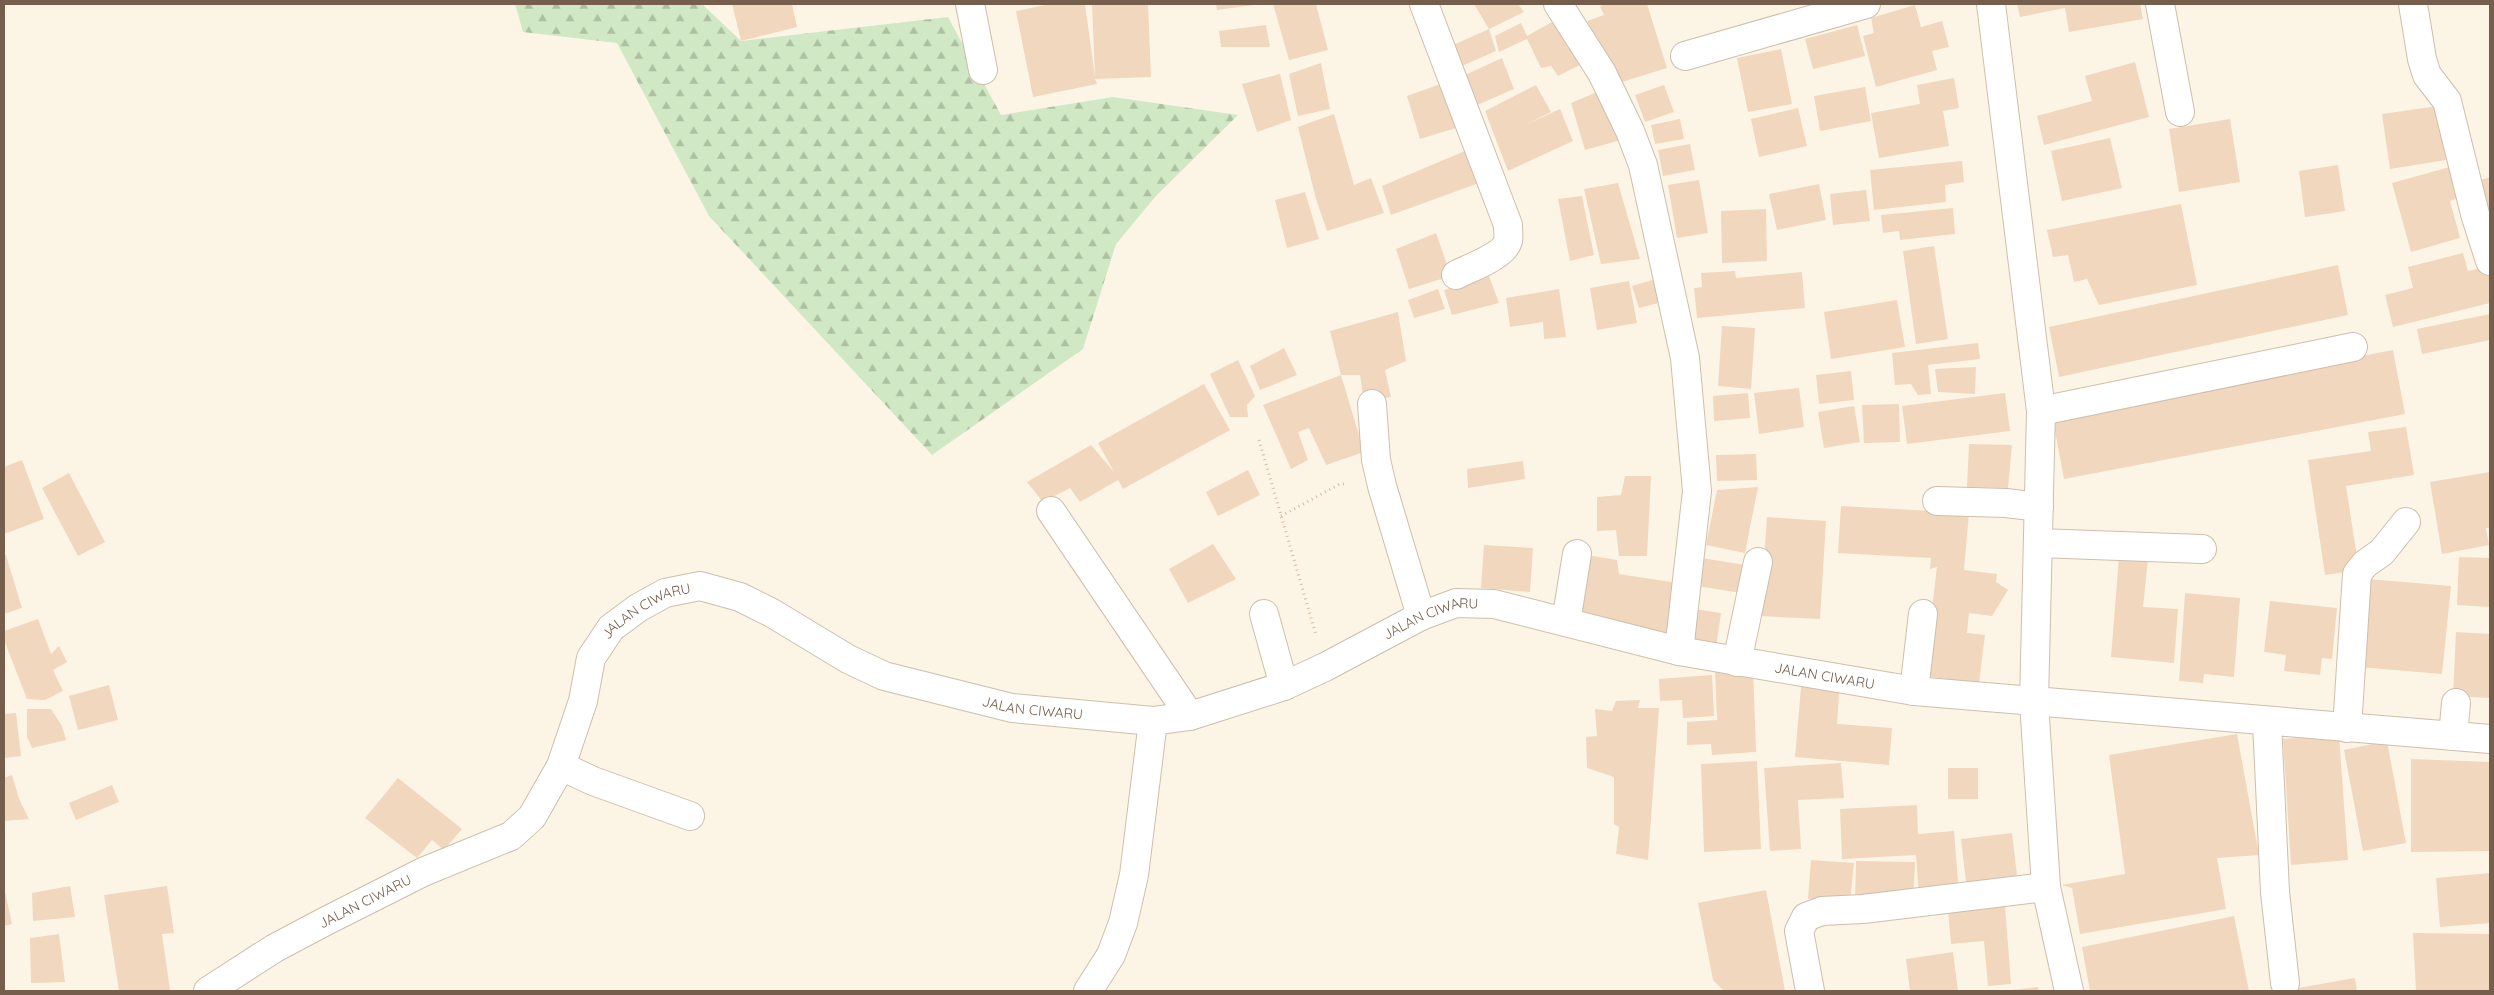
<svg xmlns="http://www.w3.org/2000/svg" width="2494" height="995" font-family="Quicksand,sans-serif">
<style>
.forest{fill:url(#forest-firs)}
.building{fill:#f1d7be}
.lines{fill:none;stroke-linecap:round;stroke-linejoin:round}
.minor-casing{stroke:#cebeac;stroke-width:30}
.path{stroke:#d6baa1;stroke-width:3;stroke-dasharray:1 4;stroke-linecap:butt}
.minor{stroke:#fff;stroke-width:28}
.labels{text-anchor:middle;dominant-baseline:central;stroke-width:5;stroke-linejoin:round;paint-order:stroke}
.street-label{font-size:14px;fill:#755e4b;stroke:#fff9ec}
</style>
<defs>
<pattern id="forest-firs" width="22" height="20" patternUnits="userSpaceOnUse" patternTransform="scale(1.25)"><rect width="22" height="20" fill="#d0e9c4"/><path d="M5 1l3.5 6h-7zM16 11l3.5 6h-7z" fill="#adc0a1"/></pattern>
</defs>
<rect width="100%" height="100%" fill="#fcf5e6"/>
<!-- forest -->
<path class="forest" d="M515 4H702L741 41 948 17 1001 115 1113 97 1238 115 1156 196 1116 244 1083 349 932 455 709 216 617 43 523 32Z"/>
<!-- building -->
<path class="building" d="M732 4H792L797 27 741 41Z
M1050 4H1085L1095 77 1092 4H1148L1151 77 1095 79 1097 84 1033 97 1016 11Z
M1216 4H1254V5L1217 10Z
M1273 4H1316L1328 50 1289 60Z
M1474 4H1518L1524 12 1489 29Z
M1606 4H1647L1667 68 1622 82 1587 21 1604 15 1600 6Z
M2017 4H2140L2143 19 2069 32 2065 8 2020 17Z
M1915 5 1921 27 1942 21 1949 47 1932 51 1937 70 1876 87 1863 36 1874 33 1871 18Z
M1563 16 1588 61 1558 76 1551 66 1541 68 1527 39 1499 52 1495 36 1521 23 1527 36Z
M1266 25 1270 47H1221L1219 31Z
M1857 25 1865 56 1813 69 1805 39Z
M1489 29 1496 51 1462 66 1451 46Z
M1781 49 1792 104 1748 112 1737 58Z
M1502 58 1514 89 1475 106 1465 75Z
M2135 62 2149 117 2044 145 2037 116 2092 101 2085 76Z
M1321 63 1330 109 1298 116 1289 74Z
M1280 74 1291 120 1257 132 1242 84Z
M1954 78 1959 108 1943 111 1949 146 1879 158 1871 113 1920 104 1917 85Z
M1452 80 1469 124 1420 139 1407 96Z
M1536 85 1551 112 1523 126 1560 109 1573 141 1508 171 1485 111Z
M1664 85 1674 112 1645 122 1635 95Z
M1865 87 1871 121 1820 131 1814 96Z
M1604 89 1621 140 1585 150 1571 103Z
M2438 106 2446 160 2390 169 2382 114Z
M1798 108 1807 146 1759 157 1751 119Z
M1334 114 1354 185 1371 178 1384 213 1327 231 1316 199 1298 127Z
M1680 119 1684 139 1655 144 1651 125Z
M2230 119 2240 182 2179 192 2169 129Z
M2110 138 2122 188 2062 201 2051 151Z
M1690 144 1695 170 1663 176 1658 150Z
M1472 148 1487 180 1391 215 1382 186Z
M1962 161 1964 182 1945 185 1946 202 1874 210 1870 170Z
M2338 165 2345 211 2305 217 2299 171Z
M2457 165 2466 196 2450 201 2460 238 2411 252 2392 183Z
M2490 177V217L2473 183Z
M1699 180 1708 233 1677 238 1668 185Z
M1618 183 1640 259 1601 264 1584 189Z
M1819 184 1826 220 1777 230 1769 194Z
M1866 190 1870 221 1833 225 1830 194Z
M1305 192 1319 239 1287 248 1275 200Z
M1582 196 1594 255 1570 261 1558 199Z
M2181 204 2197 285 2099 305 2087 279 2074 282 2068 255 2053 257 2047 230Z
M1953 208 1955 234 1900 240 1899 231 1883 233 1881 215Z
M1766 209 1767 261 1722 263 1721 211Z
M1436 233 1451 276 1409 289 1396 249Z
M1934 246 1948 339 1916 344 1903 251Z
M2463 253 2468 271 2489 266 2490 303 2393 327 2385 295 2413 288 2408 267Z
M2338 265 2348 315 2059 377 2049 327Z
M1735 271 1736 278 1802 272 1805 308 1697 318 1694 288 1702 287 1701 273Z
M1489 276 1499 303 1452 315 1444 290Z
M1663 277 1671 300 1639 308 1632 286Z
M1629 281 1637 323 1597 330 1590 288Z
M1438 289 1445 309 1414 318 1408 300Z
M1559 289 1566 337 1544 339 1543 322 1510 327 1506 298Z
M1897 300 1905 347 1831 359 1824 312Z
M1398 312 1406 361 1385 370 1391 397 1364 403 1360 375H1341L1330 331Z
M2490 314V340L2422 354 2417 329Z
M1722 326 1755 328 1751 389 1718 386Z
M1978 343 1980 359 1928 365 1931 394 1918 395 1911 384 1895 385 1892 353Z
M1284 348 1297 375 1260 390 1250 366Z
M2393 350 2405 414 2064 479 2052 415Z
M1238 360 1255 396 1247 405 1248 417H1230L1210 374Z
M1976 367 1975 394 1938 392 1935 369Z
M1851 371 1854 400 1819 404 1816 375Z
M1341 375 1364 452 1326 465 1309 428 1298 432 1308 460 1291 469 1263 405Z
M1204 384 1230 430 1123 489 1118 480 1080 502 1070 488 1043 502 1027 482 1091 445 1114 472 1098 443Z
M1799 388 1804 427 1759 434 1754 393Z
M1748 393 1750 418 1714 421 1713 396Z
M2005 393 2010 431 1907 444 1902 406Z
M1899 404 1900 442 1864 443 1862 405Z
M1854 406 1860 442 1824 448 1818 412Z
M2406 427 2414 475 2346 486 2359 570 2325 575 2308 460 2371 451 2368 432Z
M1969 444 2012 445 2008 488 1967 487Z
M1756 454 1757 480 1717 481 1716 455Z
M22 460 44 519 4 534V467Z
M1523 461 1525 479 1468 488 1467 469Z
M1248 470 1260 495 1218 516 1206 492Z
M2490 472V528H2486L2489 545 2442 554 2430 482Z
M69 473 105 542 78 556 42 488Z
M1625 476H1651L1647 556H1619L1616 530 1597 531V497L1621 495Z
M1758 487 1745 553 1706 545 1717 490Z
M1841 506 1969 513 1964 570 1997 574 1996 582 2008 590 1992 616 1969 613 1967 633 1985 635 1979 683 1924 676 1937 567 1930 569 1931 558 1838 553Z
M1767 517 1826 521 1820 619 1760 616Z
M1213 544 1236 579 1188 603 1169 569Z
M1484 545 1533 548 1530 592 1481 588Z
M1580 554 1617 560 1619 574 1684 584 1675 638 1570 615Z
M4 555H6L22 608 4 614Z
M2119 557 2148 559 2143 607 2178 609 2174 663 2111 657Z
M2459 557 2490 558V607L2457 605Z
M1702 558 1745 565 1741 593 1697 586Z
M2368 579 2451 586 2442 674 2359 667Z
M2185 593 2240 598 2234 677 2204 674 2203 683 2179 681Z
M2270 601 2337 608 2332 659 2322 658 2320 675 2284 671 2286 655 2264 652Z
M1694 609 1721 613 1716 648 1687 645Z
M38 619 51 654 59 646 67 662 53 670 63 691 45 700 27 699 4 640V631Z
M2456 632 2490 634V698L2453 696Z
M1753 667 1756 752 1712 755 1711 744 1687 745V722L1717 720 1715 669Z
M1712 675 1714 716 1683 718 1682 700 1660 701 1659 679Z
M1802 676 1840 681 1837 724 1892 728 1889 765 1795 757Z
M109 685 118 720 78 730 69 696Z
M1640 700 1638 708H1659L1648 860 1616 854 1619 827 1614 824V777L1587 768 1586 737 1597 736 1595 709 1612 711 1616 701Z
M27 709H51L62 726 66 740 32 748 27 737Z
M16 713 21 756 4 758V714Z
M2237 734 2259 855 2217 858 2226 909 2080 934 2072 888 2061 885 2125 874 2109 755Z
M2339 735 2348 860 2291 865 2283 739Z
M2387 741 2406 843 2363 851 2344 750Z
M2411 759 2490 762V851L2411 852Z
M1757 761 1761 849 1704 852 1701 764Z
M1841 763 1844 798 1798 800 1801 849 1770 851 1764 768Z
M1948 768H1978V799H1948Z
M12 775 19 799 29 819 4 821V778Z
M398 778 462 829 444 850 432 840 417 858 365 818Z
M112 785 119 802 76 820 69 803Z
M1917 805 1918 834 1954 831 1959 893 1919 896 1916 855 1842 859 1840 809Z
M2012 833 2018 884 1967 890 1961 839Z
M1811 860 1854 863 1850 902 1808 899Z
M1856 861 1915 862 1913 902 1855 900Z
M2490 873V923L2440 927 2436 878Z
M70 886 75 917 33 921 32 893Z
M167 886 174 933 162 934 170 990 119 991 104 895Z
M4 887 12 924 4 926Z
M1766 890 1785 991H1724L1713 980 1698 903Z
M2005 906 2011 984 1988 986 1984 941 1951 944 1948 911Z
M2234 916 2249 991H2090L2082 947Z
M2413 933 2490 934V991H2416Z
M59 934 65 982 31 983 30 938Z
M1953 952 1958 991H1910L1906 959Z
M2355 978 2357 991H2287V990Z
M2038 987 2039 991H2011V990Z"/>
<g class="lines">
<defs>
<g id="minor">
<path d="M970 4 983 70"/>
<path d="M1424 4 1508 225C1508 230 1509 236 1508 241 1504 256 1469 268 1456 275"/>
<path d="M1558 4 1602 73 1630 131 1643 165 1685 358 1697 491 1679 651"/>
<path d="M1991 4 2041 411 2034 702 2046 887 2069 991"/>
<path d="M2160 4 2180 112"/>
<path d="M2413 4 2422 59 2427 75 2447 101 2475 214 2490 261"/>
<path d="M1685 56 1866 4"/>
<path d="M1372 404 1376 460 1382 486 1421 616"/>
<path d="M2041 411 2353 347"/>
<path d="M1937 501 2006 503 2039 507"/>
<path d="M1051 511 1190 716"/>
<path d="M2038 543 2202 549"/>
<path d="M1264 614 1284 686"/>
<path d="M1566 622 1577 554"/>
<path d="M1737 662 1758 562"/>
<path d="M1914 691 1923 614"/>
<path d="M2267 722 2275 892 2285 983"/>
<path d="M2347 728 2357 574 2365 564 2382 552 2406 522"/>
<path d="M2453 736 2456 703"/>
<path d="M561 766 593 781 690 816"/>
<path id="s1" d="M208 991 275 948 326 921 423 872 511 836 532 817 561 766 583 701 591 658 611 628 638 608 665 593 700 586 740 597 772 613 848 659 884 676 1012 708 1153 721 1190 716 1284 686 1325 667 1421 616 1456 603 1494 604 1679 651 1914 691 2490 739"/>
<path d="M1088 991 1111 955 1123 923 1134 875 1153 721"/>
<path d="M1810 991 1799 931 1806 917 1822 911 1863 909 2046 887"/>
</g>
</defs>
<!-- minor casing -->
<use href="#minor" class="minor-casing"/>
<!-- path -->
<path class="path" d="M1259 440 1316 635
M1281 516 1340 484H1347"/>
<!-- minor -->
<use href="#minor" class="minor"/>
</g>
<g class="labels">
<!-- street labels -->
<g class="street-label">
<text stroke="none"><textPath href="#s1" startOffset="616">JALAN CIWARU</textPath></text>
<text stroke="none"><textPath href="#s1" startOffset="1455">JALAN CIWARU</textPath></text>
<text stroke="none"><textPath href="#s1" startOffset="1860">JALAN CIWARU</textPath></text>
<text stroke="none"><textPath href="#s1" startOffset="1035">JALAN CIWARU</textPath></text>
<text stroke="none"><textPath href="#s1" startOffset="181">JALAN CIWARU</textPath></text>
</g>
</g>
<!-- border -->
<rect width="2494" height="995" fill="none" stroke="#755e4b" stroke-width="10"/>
</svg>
